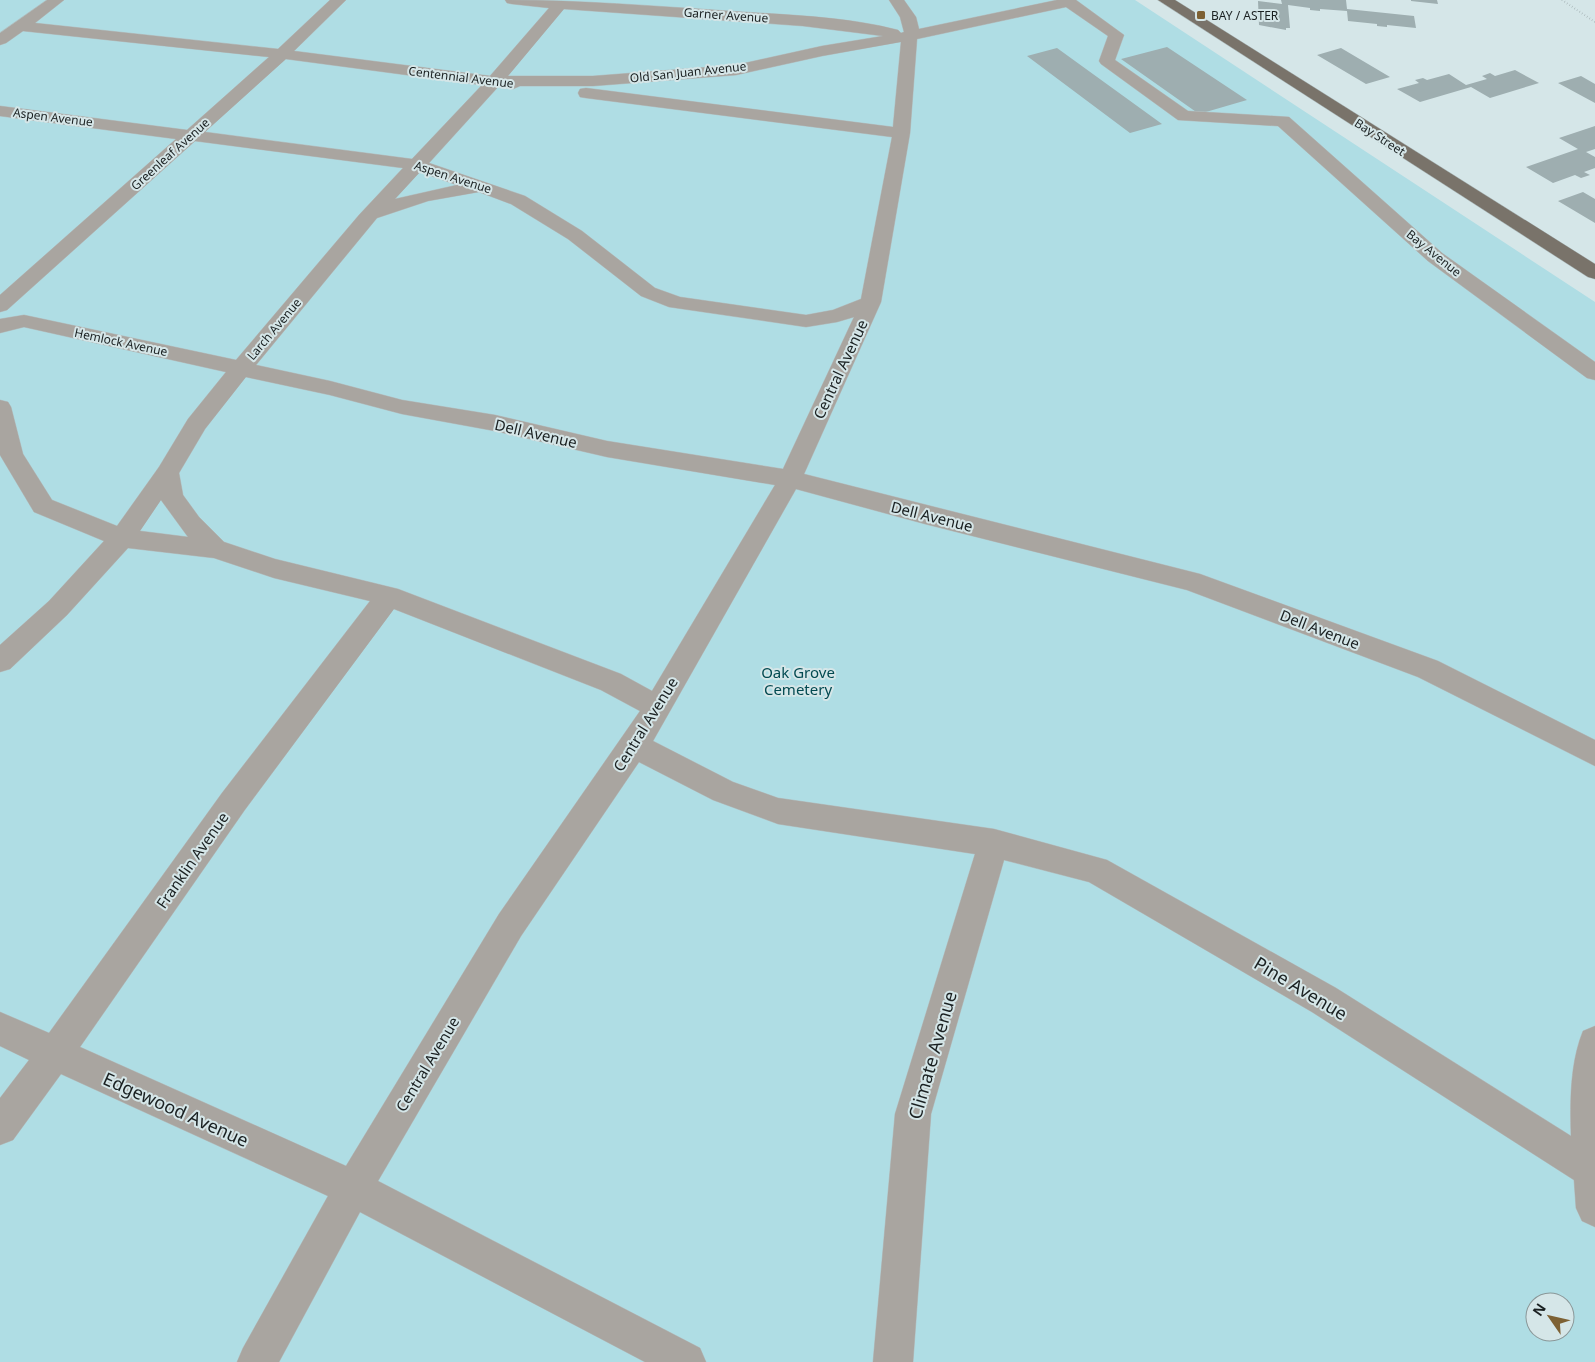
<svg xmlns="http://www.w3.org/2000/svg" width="1595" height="1362" font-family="'Noto Sans',sans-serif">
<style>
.green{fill:#afdde4;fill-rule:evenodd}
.building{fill:#9eaeb0}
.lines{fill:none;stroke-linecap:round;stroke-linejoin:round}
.minor-casing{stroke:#b3c2c4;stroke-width:1}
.major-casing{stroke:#b3c2c4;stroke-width:1}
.path{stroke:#9aa7a9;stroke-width:2;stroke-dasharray:0.5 2.5;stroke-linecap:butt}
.minor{fill:#a9a5a0;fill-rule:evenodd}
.major{fill:#79736a;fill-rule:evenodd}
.poi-dot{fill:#7d6134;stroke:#d5e6e8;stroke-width:2}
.labels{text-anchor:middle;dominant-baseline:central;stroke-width:4;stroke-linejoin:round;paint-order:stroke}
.far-street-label{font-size:12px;fill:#1a2021;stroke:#d5e6e8}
.far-poi-label{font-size:12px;fill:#1a2021;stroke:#d5e6e8;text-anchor:start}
.street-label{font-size:15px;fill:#1a2021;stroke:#d5e6e8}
.park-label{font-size:15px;fill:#034a51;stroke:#d5e6e8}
.near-street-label{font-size:18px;fill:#1a2021;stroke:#d5e6e8}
</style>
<rect width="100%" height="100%" fill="#d5e6e8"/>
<!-- green -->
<path class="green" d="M0 0H1135L1595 302V1362H0ZM1535 1302H1565V1332H1535Z"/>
<!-- building -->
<path class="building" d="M1281 0H1346L1347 9 1414 16 1416 28 1387 25V27L1377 26V24L1348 21 1347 11 1320 9V11L1310 10V8L1288 5 1290 28H1286V30L1259 25 1258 1 1282 4Z
M1411 0H1437L1438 4 1411 1Z
M1167 47 1247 100 1199 114 1121 59Z
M1057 48 1162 124 1130 133 1027 56Z
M1341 48 1390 77 1366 84 1317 55Z
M1515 70 1539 83 1490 98 1471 87 1420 102 1397 89 1419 83 1415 80 1423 78 1427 80 1449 74 1466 85 1487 79 1482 76 1490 73 1495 76Z
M1581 76 1595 84V103L1558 83Z
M1595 126V149L1586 152 1595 157V168L1584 172 1590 175 1581 178 1575 175 1553 183 1526 167 1578 149 1559 138Z
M1583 192 1595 199V223L1558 201Z"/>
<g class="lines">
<defs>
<path id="minor" d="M47 0H64L35 23 278 49 330 0H346L294 51 490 76 549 8 512 4 507 3 505 0C579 0 654 6 729 11 785 15 844 16 898 30L901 33 904 32 900 17 889 0H904L916 17 919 29 1057 0H1076L1124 35 1115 60 1188 111 1289 117 1442 253 1595 362V380L1587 378 1428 261 1278 126 1178 120 1101 64 1099 61 1108 36 1066 7 917 39 910 133 881 302 804 474 1200 574 1438 661 1595 740V766L1418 677 1187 590 925 524 796 489 653 741 733 782 778 798 994 829 1107 860 1336 988 1571 1136C1570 1101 1570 1063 1583 1031L1595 1026V1227L1582 1221 1576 1208 1574 1180 1312 1012 1089 882 1004 860 931 1114 913 1362H873L895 1114 975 854 778 824 713 800 639 762 521 936 378 1181 700 1348 706 1362H645L360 1212 279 1362H237L243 1348 328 1196 61 1074 13 1140 0 1145V1098L29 1060 0 1046V1012L49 1033 222 793 370 601 274 578 214 558 128 548 67 615 10 669 0 672V645L49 601 104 541 34 512 0 455V400L8 402 11 407 23 454 52 500 117 526 159 467 188 419 226 372 24 327 0 333V319L24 315 236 360 359 215 403 168 195 141 7 310 0 312V295L176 139 0 116V106L187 130 269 57 23 31 6 43 0 45V33ZM564 9 803 26 883 36 822 46 736 65 593 76H508ZM901 42 893 127 586 88 580 89 578 93 580 97 586 98 892 137 861 299 833 310 806 315 680 297 655 288 582 231 525 196 429 163 498 87 513 89 520 86H593L736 75 822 56ZM286 59 482 85 412 159 205 132ZM420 172 457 185 395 199ZM479 192 511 204 568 239 641 296 669 307 806 327 837 322 854 317 783 469 607 441 495 415 402 400 330 381 256 365 377 218 428 201ZM246 377 330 395 402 414 495 431 607 457 775 485 652 691 621 674 398 589 275 559 224 542 199 517 183 495 179 473 205 429ZM161 500 188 537 140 531ZM394 609 601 690 640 711 499 914 346 1166 80 1047 244 811Z"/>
<path id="major" d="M1158 0H1175L1595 264V279L1588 277Z"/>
</defs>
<!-- minor casing -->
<use href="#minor" class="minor-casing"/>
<!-- major casing -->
<use href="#major" class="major-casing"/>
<!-- path -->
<path class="path" d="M1562 0 1595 22"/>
<!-- minor -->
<use href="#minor" class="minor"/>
<!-- major -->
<use href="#major" class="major"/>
</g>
<!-- markers -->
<rect class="poi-dot" x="1196" y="10" width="10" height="10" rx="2.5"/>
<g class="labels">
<!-- far-street labels -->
<g class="far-street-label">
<text transform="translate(726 15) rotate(4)">Garner Avenue</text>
<text transform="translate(688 72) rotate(-6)">Old San Juan Avenue</text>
<text transform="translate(461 77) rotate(7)">Centennial Avenue</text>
<text transform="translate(53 117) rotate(7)">Aspen Avenue</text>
<text transform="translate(1380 137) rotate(33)">Bay Street</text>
<text transform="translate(170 154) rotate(-42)">Greenleaf Avenue</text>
<text transform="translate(453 177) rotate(18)">Aspen Avenue</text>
<text transform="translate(1434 253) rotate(39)">Bay Avenue</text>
<text transform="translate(274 329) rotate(-50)">Larch Avenue</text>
<text transform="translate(121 342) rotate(12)">Hemlock Avenue</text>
</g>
<!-- far-poi labels -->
<g class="far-poi-label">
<text x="1211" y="15">BAY / ASTER</text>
</g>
<!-- street labels -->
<g class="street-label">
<text transform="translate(840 369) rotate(-65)">Central Avenue</text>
<text transform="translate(536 433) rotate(13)">Dell Avenue</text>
<text transform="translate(932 516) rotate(14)">Dell Avenue</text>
<text transform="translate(1320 629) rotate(21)">Dell Avenue</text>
<text transform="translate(645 724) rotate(-58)">Central Avenue</text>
<text transform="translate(192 860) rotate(-55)">Franklin Avenue</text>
<text transform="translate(427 1064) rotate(-59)">Central Avenue</text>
</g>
<!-- park labels -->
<g class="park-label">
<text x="798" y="672">Oak Grove<tspan x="798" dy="17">Cemetery</tspan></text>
</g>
<!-- near-street labels -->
<g class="near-street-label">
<text transform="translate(1301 988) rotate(31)">Pine Avenue</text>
<text transform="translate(932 1055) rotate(-74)">Climate Avenue</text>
<text transform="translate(176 1109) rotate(24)">Edgewood Avenue</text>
</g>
</g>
<!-- north arrow -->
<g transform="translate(1550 1317) rotate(304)"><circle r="24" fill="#d5e6e8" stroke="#8a9798"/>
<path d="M0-4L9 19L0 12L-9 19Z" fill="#7d6134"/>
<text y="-8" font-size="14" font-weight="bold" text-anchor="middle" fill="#1a2021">N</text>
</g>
</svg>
